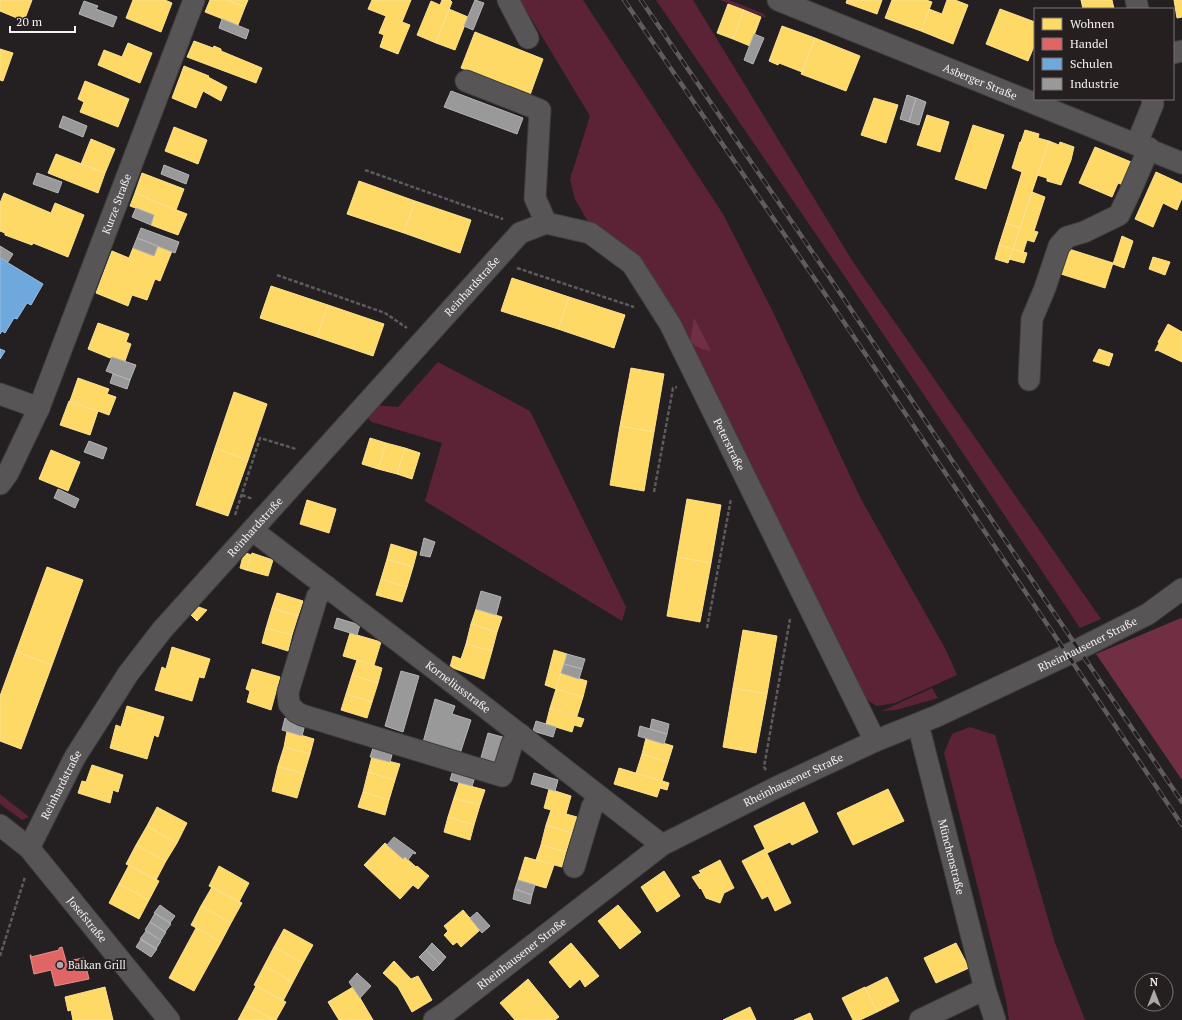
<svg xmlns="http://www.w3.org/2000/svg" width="1182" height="1020" font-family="'PT Serif',serif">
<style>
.green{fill:#5c2336}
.forest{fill:#712f44}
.homes{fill:#ffd966;stroke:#fce090}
.shops{fill:#e06666;stroke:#e68f90}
.schools{fill:#6fa8dc;stroke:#97bee2}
.industry{fill:#999;stroke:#b5b3b3}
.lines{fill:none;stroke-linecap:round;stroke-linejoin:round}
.minor-casing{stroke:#3f3c3d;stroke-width:23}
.path{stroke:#5e5b5c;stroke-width:2.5;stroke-dasharray:4 2;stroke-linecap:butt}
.minor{stroke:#575555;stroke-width:21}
.rail-casing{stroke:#605c5d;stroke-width:4.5}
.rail{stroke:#251f20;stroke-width:3;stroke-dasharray:9;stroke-linecap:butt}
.poi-dot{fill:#aca7a8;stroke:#251f20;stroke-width:1.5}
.labels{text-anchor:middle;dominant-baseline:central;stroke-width:4;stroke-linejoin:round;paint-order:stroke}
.street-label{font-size:11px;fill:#f5f0f1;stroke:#251f20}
.poi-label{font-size:11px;fill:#f5f0f1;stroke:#251f20;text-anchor:start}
</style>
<rect width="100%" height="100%" fill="#242021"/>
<!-- green -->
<path class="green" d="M520 0H583L723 214 772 310 861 499 946 650 957 675 895 703 877 706 867 700 626 247 587 220 575 199 570 179 590 116Z
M656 0H693L853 262 1101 619 1080 628 841 271Z
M720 0H729L764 14 766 18Z
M438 362 530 411 626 607 622 621 425 501 442 443 372 422 370 421 368 417 375 405 398 407Z
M932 688 938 698 896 710 882 711Z
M970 727 995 735 1055 943 1085 1020H1009L1006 1000 944 753 952 734Z
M0 794 29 817 22 820 0 804Z"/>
<!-- forest -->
<path class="forest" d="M694 318 711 351 702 349 690 343Z
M1181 618 1182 619V780L1096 654Z"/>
<!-- homes -->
<path class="homes" d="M0 0H32L24 21 0 11Z
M133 0H165L172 3 161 32 126 18Z
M210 0H227L245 7 238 25 205 12Z
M227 0H248L245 7Z
M372 0H411L402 22 410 25 398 54 380 47 384 35 379 33 386 16 368 9Z
M442 0H450L452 2 436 43 417 35 431 1 440 5Z
M847 0H882L877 14 846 3Z
M892 0H926L932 2 921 31 885 18Z
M947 0H955L968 5 953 44 921 31 929 9 942 14Z
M1081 0H1112L1114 9H1083Z
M1174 0H1182V17L1177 18Z
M728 4 744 10 733 39 717 33Z
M449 9 468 17 455 50 436 43Z
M1000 9 1035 22V44L1028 61 986 44Z
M744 10 761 17 750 46 733 39Z
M782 26 815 38 802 72 779 63 778 65 769 61Z
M475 32 543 59 530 95 461 68Z
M815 38 860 56 846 91 801 74Z
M194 41 213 48 214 46 221 49V51L262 68 256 83 187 57Z
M128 43 152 53 140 83 98 65 104 50 122 57Z
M0 49 13 53 3 81 0 80Z
M184 66 209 76 208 77 227 87 221 101 203 91 196 108 172 98Z
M85 81 129 99 118 127 80 112 84 102 78 99Z
M874 98 898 105 886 143 861 135Z
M927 115 949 122 940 152 917 145Z
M973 125 1004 135 986 189 955 179Z
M174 127 207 140 198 164 165 151Z
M1025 130 1039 134 1038 138 1049 141 1020 228 1006 223 1022 172 1012 168 1020 142H1021Z
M91 139 115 149 105 173 81 164Z
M1049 141 1059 145 1060 142 1074 147 1071 160 1061 185 1047 181V178L1037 175Z
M1095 147 1136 164 1126 186 1118 183 1112 197 1079 183Z
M56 154 105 173 98 193 48 173Z
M1156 172 1182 184V198L1177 210 1163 203 1153 227 1135 219Z
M142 173 184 189 176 210 148 199 149 198 135 193Z
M359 181 415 201 404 233 347 214Z
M1032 192 1045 197 1034 231 1038 232 1034 242 1027 240 1023 253 1013 249Z
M4 193 51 213 55 203 84 215 68 257 33 243 32 245 5 235V233L0 231V203Z
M135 193 149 198 148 199 187 214 178 235 151 225 154 215 130 206Z
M415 201 471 220 460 253 404 233Z
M1006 223 1020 228 1013 249 999 245Z
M1122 236 1133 241 1124 268 1113 264Z
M999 245 1013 249 1008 263 995 259Z
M158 246 172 251 160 281 155 279 147 300 132 295 128 306 96 293 112 251 129 258 133 248 154 256Z
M1013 249 1027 253 1024 263 1009 259Z
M1069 249 1113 263 1105 288 1061 274Z
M1153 257 1170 262 1165 275 1149 269Z
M512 278 569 297 558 329 501 311Z
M271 286 328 305 317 337 260 318Z
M569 297 625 315 614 348 558 329Z
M328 305 384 324 373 356 317 337Z
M98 323 129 334 126 342 131 344 125 361 112 357 110 358 88 349Z
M1168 324 1182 332V362L1157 350 1155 351 1159 343 1158 342Z
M1099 349 1113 354 1109 366 1093 361Z
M631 368 664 374 654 432 620 426Z
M78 378 109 389 107 394 116 397 109 415 70 401Z
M234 392 267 404 248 460 215 448Z
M69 401 98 411 90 435 60 425Z
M620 426 654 432 644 491 610 485Z
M370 438 386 443 378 469 362 464Z
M386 443 405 448 397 474 378 469Z
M215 448 248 460 228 516 196 505Z
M405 448 420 453 412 479 397 474Z
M51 450 80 462 68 491 39 479Z
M687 499 721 505 711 563 677 557Z
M307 500 336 509 329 533 300 524Z
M391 544 417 552 413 567 387 559Z
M244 552 251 555 246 570 240 568Z
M252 553 273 560 268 576 246 570Z
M677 557 711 563 700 622 667 616Z
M387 559 413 567 407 587 381 579Z
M47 567 83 580 52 665 16 652Z
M381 579 407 587 402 602 376 595Z
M277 593 303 601 298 616 272 608Z
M196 606 207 610 197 621 189 613Z
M272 608 298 616 292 635 266 628Z
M476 609 502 617 497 632 471 624Z
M471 624 497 632 492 651 466 644Z
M266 628 292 635 288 651 262 643Z
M743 630 777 636 767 694 733 688Z
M350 633 381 642 374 665 343 656Z
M466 644 492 651 484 679 450 667 453 656 461 659Z
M172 647 210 659 204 678 199 677 192 701 155 690 162 667 166 669Z
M554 650 567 654 556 689 545 685Z
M16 652 52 665 21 749 0 741V696Z
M357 660 382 668 378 683 352 675Z
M252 669 280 677 271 710 247 702 250 691 246 689Z
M561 673 587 681 583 697 556 689Z
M352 675 378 683 372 702 346 694Z
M733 688 767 694 756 753 723 747Z
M556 689 583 697 577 716 550 708Z
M346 694 372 702 367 718 341 710Z
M127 706 164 717 158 737 154 735 147 759 110 748 116 725 121 727Z
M550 708 584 719 581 727 574 725 572 732 546 724Z
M287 731 314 739 310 754 284 747Z
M646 738 673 746 668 762 642 754Z
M284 747 310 754 304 774 278 766Z
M642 754 668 762 662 781 636 773Z
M372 757 400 764 395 780 368 772Z
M92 765 123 775 118 792 113 790 110 803 78 793 82 781 86 782Z
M278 766 304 774 297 798 272 791Z
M619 768 669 783 667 790 660 788 657 797 614 784Z
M368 772 395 780 389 800 363 792Z
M459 783 485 790 480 805 454 798Z
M549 789 571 796 566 814 577 817 572 833 546 825 551 810 544 808Z
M888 789 904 821 853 845 837 813Z
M363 792 389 800 385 815 358 807Z
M454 798 480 805 474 825 448 817Z
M804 802 818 832 792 845 790 842 767 853 754 826Z
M157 807 187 823 177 843 147 826Z
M448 817 474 825 470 840 444 832Z
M546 825 572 833 566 852 541 845Z
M147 826 177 843 166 861 136 845Z
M385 843 403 859 405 857 416 867 417 866 429 876 418 889 413 885 400 899 364 865Z
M136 845 166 861 156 880 126 864Z
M541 845 566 852 562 867 536 860Z
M765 849 791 903 775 911 768 896 762 899 742 861Z
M525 857 554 865 546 888 518 880Z
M720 860 734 888 724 893 720 903 706 898 701 888 700 889 692 877 701 873 699 871Z
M129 865 159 881 149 900 119 884Z
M219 866 249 883 239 902 209 886Z
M664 871 680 896 657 912 641 887Z
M119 884 149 900 139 919 109 903Z
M212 887 242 903 231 923 201 906Z
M618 905 641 932 620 949 598 921Z
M201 906 231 923 221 942 191 925Z
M463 910 480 930 461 947 457 942 453 945 444 935 448 931 444 926Z
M196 928 221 942 194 991 169 978Z
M284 929 313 945 303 963 274 947Z
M571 943 599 976 585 987 580 979 570 988 549 962Z
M956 943 969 968 936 983 924 958Z
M274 947 303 963 293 982 264 966Z
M394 961 411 979 418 976 432 1000 412 1012 398 987 383 973Z
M264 966 293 982 283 1001 254 985Z
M887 977 899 1001 877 1012 865 988Z
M528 979 559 1017 555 1020H515L500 1003Z
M256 986 286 1002 276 1020H274L246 1005Z
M105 987 113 1020H73L71 1010 68 1011 65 997Z
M353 987 360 998 373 1020H339L328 1002Z
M865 987 877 1012 860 1020H853L842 998Z
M246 1005 274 1020H238Z
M750 1007 756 1020H723Z
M810 1013 813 1020H794Z"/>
<!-- shops -->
<path class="shops" d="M62 947 66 961 84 958 89 979 55 986 51 970 34 974 30 955H31V957L59 950V948Z"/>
<!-- schools -->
<path class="schools" d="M0 258 43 284 31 305 27 303 17 319 14 318 5 333 2 331 0 334Z
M0 349 5 351 0 359Z"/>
<!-- industry -->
<path class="industry" d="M475 0 484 3 473 30 464 26Z
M84 1 98 6 96 9 117 17 113 27 79 14Z
M222 19 249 30 246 39 219 28Z
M754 34 764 38 753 64 744 60Z
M451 91 523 118 517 134 444 107Z
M907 95 916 98 909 122 900 119Z
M916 98 926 102 919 125 909 122Z
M63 116 87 126 83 137 59 127Z
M164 165 189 175 186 184 161 174Z
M37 173 62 182 58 193 33 184Z
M136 208 154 215 151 225 132 217Z
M141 228 179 242 175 253 137 238Z
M137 238 158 246 154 256 133 248Z
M0 246 13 254 8 262 0 257Z
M112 357 136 365 130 380 106 371Z
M113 374 130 380 127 389 110 383Z
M89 441 107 448 103 459 84 452Z
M58 489 79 499 75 508 54 498Z
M424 538 435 542 430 557 420 555Z
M481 591 501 597 496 615 476 609Z
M337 618 360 625 357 635 334 628Z
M567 654 585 659 582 669 564 664Z
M564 664 582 669 579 679 561 673Z
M401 671 419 676 403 732 385 726Z
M435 699 455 706 452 714 471 720 459 757 422 746Z
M285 718 305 724 302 736 282 730Z
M652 719 669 724 667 734 650 729Z
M536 721 556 727 553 737 533 731Z
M640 726 667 734 664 744 638 736Z
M488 733 506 738 498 766 480 761Z
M374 745 393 751 390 762 370 757Z
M454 767 476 774 472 786 450 780Z
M534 773 558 780 555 791 531 784Z
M394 837 416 853 415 854 413 853 408 860 405 857 403 859 387 845Z
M518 880 535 885 532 895 515 889Z
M515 889 532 895 530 904 513 899Z
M160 905 175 916 170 923 154 913Z
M477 912 490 926 482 933 470 918Z
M155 913 171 924 165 932 150 922Z
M150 922 166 932 161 940 145 930Z
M146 931 161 941 156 949 140 939Z
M141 939 157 949 151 957 136 947Z
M432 943 446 957 440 964 426 950Z
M426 950 440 964 433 971 419 957Z
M357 973 371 986 360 998 349 982Z"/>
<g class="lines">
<defs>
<g id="minor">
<path d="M508 0 528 38"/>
<path id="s1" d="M778 0 1182 163"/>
<path d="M1136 0 1138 9"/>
<path d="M1173 53 1182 51"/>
<path d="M466 81 540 110 535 198 546 223"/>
<path d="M1137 143 1153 104 1152 99"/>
<path d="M1029 380 1032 319 1045 288 1059 246 1067 237 1084 232 1119 215 1130 192 1149 148"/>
<path d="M0 394 39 408"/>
<path id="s2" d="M0 484 8 473 39 408 194 0"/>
<path id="s3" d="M252 530 482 705 662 845"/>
<path d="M326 586 317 597 288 692 289 704 296 712 302 715 502 776 512 744 520 734"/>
<path id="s4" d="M918 724 985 989 995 1020"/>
<path id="s5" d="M0 825 29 848 169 1020"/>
<path id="s6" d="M29 848 75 757 128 674 162 630 520 233 546 223 590 233 632 264 670 324 875 741"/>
<path d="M574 867 592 807 598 797"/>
<path id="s7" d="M434 1020 445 1013 662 845 775 788 875 741 937 716 1071 653 1148 614 1182 589"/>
<path d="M920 1020 985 989"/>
</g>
</defs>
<!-- minor casing -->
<use href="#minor" class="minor-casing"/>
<!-- path -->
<path class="path" d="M365 170 503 219
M517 268 634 307
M277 275 385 313 407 328
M654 492 673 388 677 387
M242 495 253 499
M235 515 260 438 296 449
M707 628 731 499
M766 770 764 767 790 619
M0 956 25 877"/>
<!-- minor -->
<use href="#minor" class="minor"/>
<defs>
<path id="rail" d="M624 0 823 291 1182 825
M641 0 834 284 1048 604 1182 802"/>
</defs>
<!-- rail casing -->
<use href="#rail" class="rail-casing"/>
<!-- rail -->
<use href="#rail" class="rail"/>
</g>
<!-- markers -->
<circle class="poi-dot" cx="60" cy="965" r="4"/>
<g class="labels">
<!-- street labels -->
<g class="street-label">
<text stroke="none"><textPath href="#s1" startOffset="218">Asberger Straße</textPath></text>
<text stroke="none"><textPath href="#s2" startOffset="304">Kurze Straße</textPath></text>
<text stroke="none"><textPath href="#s6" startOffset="719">Reinhardstraße</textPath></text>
<text stroke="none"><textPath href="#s6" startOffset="1121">Peterstraße</textPath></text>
<text stroke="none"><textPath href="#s6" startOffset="395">Reinhardstraße</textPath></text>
<text stroke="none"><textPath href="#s7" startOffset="758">Rheinhausener Straße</textPath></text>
<text stroke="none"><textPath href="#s3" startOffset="259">Korneliusstraße</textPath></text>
<text stroke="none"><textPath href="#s7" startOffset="434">Rheinhausener Straße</textPath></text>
<text stroke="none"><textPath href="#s6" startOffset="71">Reinhardstraße</textPath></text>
<text stroke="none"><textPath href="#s4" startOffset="137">Münchenstraße</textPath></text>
<text stroke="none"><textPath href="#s5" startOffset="129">Josefstraße</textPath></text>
<text stroke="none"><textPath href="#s7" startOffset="110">Rheinhausener Straße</textPath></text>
</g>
<!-- poi labels -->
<g class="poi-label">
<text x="68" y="965">Balkan Grill</text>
</g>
</g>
<!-- legend -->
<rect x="1034" y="8" width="140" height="92" fill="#251f20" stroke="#787374"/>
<rect x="1042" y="18" width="20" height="12" fill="#ffd966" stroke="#787374"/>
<text x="1070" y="28" font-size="12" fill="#f5f0f1">Wohnen</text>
<rect x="1042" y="38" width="20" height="12" fill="#e06666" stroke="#787374"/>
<text x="1070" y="48" font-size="12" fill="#f5f0f1">Handel</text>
<rect x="1042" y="58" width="20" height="12" fill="#6fa8dc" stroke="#787374"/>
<text x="1070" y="68" font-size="12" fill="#f5f0f1">Schulen</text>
<rect x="1042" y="78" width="20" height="12" fill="#999999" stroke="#787374"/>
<text x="1070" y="88" font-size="12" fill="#f5f0f1">Industrie</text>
<!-- north arrow -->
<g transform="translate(1154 992)"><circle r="19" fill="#251f20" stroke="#787374"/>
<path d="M0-3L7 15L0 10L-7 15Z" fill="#aca7a8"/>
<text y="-6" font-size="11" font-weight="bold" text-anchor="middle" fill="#f5f0f1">N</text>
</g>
<!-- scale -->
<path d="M10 26v6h65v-6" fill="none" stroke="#f5f0f1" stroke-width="2"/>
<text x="16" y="26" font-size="12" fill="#f5f0f1" stroke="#251f20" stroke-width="3" paint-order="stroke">20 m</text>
</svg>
